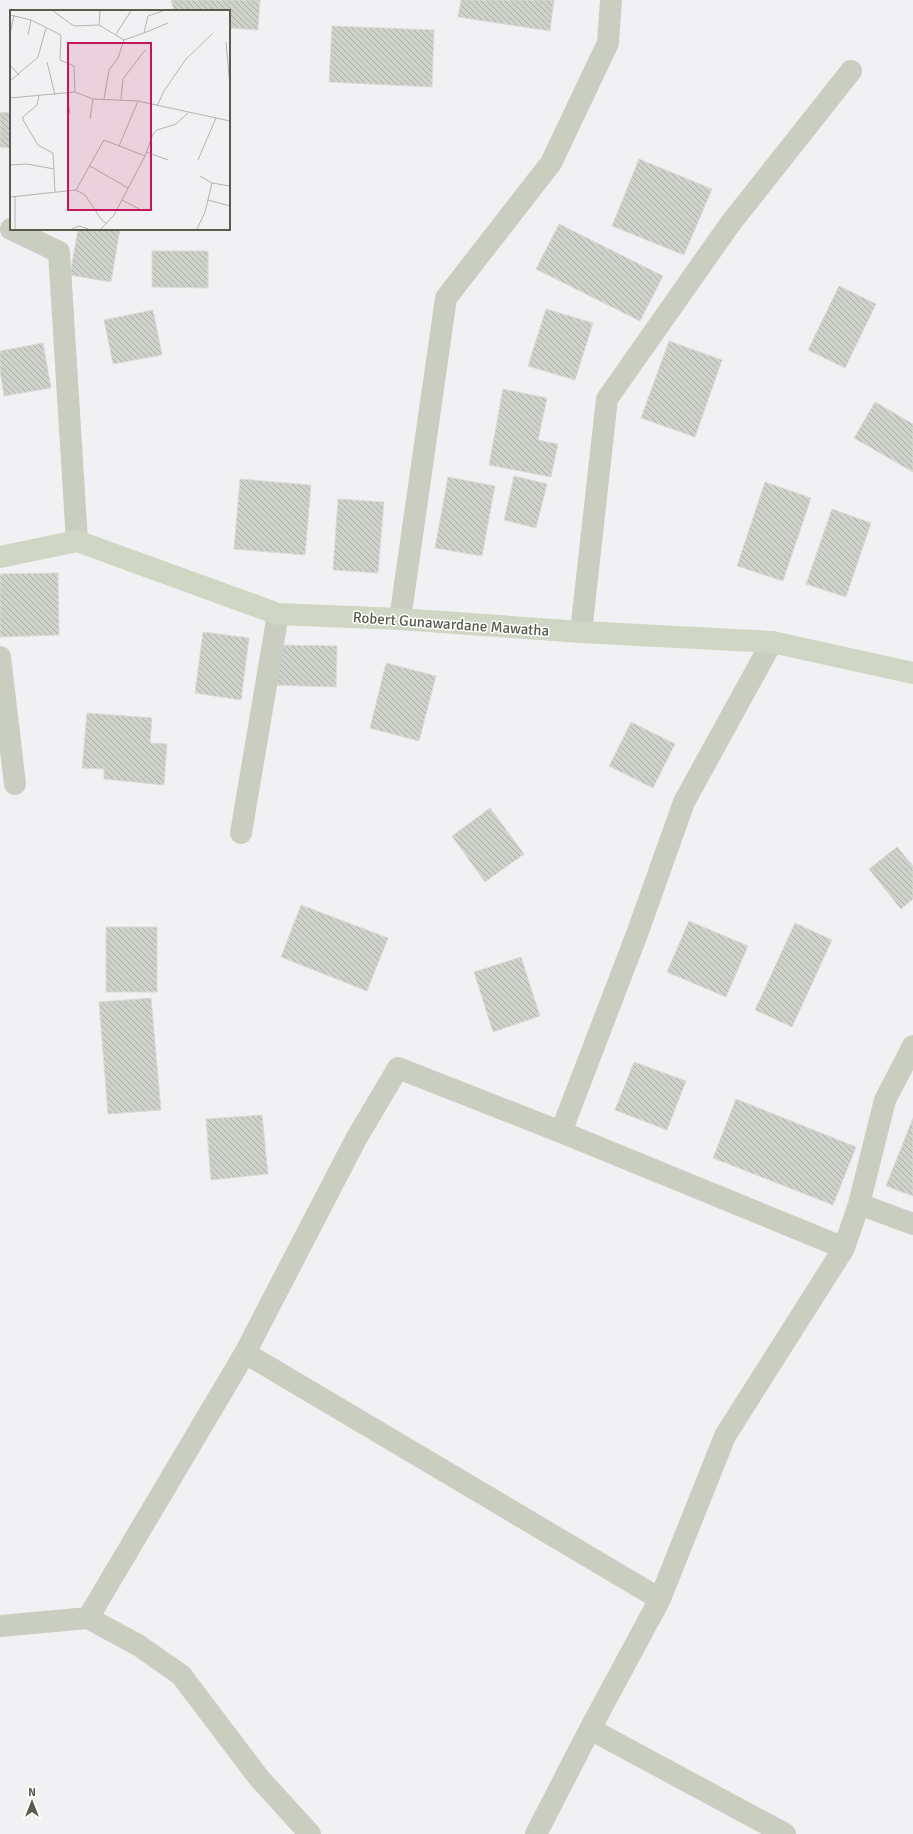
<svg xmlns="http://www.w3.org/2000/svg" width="913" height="1834" font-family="Signika,sans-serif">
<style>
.building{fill:url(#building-back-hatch);stroke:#d8dcd5}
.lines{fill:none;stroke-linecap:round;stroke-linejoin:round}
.street{stroke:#cacec0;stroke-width:22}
.secondary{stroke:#cfd6c3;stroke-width:22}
.labels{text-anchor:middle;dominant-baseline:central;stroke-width:3;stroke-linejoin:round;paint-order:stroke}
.street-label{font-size:15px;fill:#575d4a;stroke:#fff}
.inset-road{fill:none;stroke:#b3b6af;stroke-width:1}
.view{fill:#c2185b;fill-opacity:0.15;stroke:#c2185b;stroke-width:2}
.inset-edge{fill:none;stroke:#575d4a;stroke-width:2}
</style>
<defs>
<pattern id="building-back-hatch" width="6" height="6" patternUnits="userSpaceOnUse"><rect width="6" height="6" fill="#cfd2cb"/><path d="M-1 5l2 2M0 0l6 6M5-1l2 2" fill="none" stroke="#abaea7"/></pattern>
</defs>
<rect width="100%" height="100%" fill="#f1f1f3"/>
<!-- building -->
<path class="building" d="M171 0H260L258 30 229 28V11H174Z
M461 0H554L550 31 458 17Z
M332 26 434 30 432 87 329 82Z
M0 112 11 113V148L0 147Z
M639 159 712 189 684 255 612 226Z
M559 224 663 276 640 321 536 269Z
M78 229H120L111 282 70 275Z
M152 251H208V288L152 287Z
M839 286 876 304 845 368 808 350Z
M546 309 593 323 575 380 528 366Z
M153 310 162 355 113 364 104 320Z
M669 341 722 360 695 437 641 418Z
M43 343 51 388 4 396 0 371V351Z
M503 389 547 398 538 440 558 444 551 477 489 465Z
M875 402 913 424V472L854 438Z
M514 476 547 484 536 528 504 520Z
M448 477 495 486 482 556 435 548Z
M240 479 311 485 305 555 234 549Z
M765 482 811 498 783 581 737 566Z
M338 499 384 502 378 573 333 570Z
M832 509 871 523 846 597 806 584Z
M58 573 59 635 0 637V574Z
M203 632 249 638 241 700 195 693Z
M271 645 337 646 336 687 271 685Z
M386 663 436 676 419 741 370 728Z
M87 713 152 718 150 743 167 744 164 785 104 779V769L82 768Z
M631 722 675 744 653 788 609 766Z
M490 808 524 854 485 882 452 836Z
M897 847 913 866V899L901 909 869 869Z
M301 905 388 938 367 991 281 957Z
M689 921 748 946 726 997 667 972Z
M795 923 832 940 792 1027 755 1010Z
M106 927H157V992H106Z
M521 957 540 1016 493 1032 474 972Z
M151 998 161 1110 108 1114 99 1002Z
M634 1062 686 1081 667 1130 615 1110Z
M736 1099 856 1147 833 1205 713 1158Z
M262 1115 268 1174 211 1180 206 1119Z
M913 1118V1196L886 1186Z"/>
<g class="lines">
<!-- street -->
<path class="street" d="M11 229 59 252 77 541
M400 619 446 298 551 163 608 43 611 0
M581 632 607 399 730 224 851 71
M0 657 15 784
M241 833 278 614
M561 1132 637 934 684 802 772 642
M859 1204 913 1224
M245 1353 660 1599
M88 1618 245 1353 356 1139 398 1068 561 1132 844 1248
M0 1626 88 1618 138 1645 181 1675 259 1778 310 1834
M590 1729 785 1834
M536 1834 590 1729 660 1599 725 1436 844 1248 859 1204 885 1100 913 1046"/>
<!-- secondary -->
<path class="secondary" d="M0 557 77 541 278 614 400 619 581 632 772 642 913 673"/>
</g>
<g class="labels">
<!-- street labels -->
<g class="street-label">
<text transform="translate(451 624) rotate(4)">Robert Gunawardane Mawatha</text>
</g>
</g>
<!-- overview -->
<g transform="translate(10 10)">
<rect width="220" height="220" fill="#f1f1f3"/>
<path class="inset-road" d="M43 1 64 16 89 15 114 30M0 5 21 10 51 25 50 50 64 56 65 82M89 15 90 1M134 23 158 13M0 24 4 5M106 24 121 1M18 25 21 10M114 30 134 23 138 6 153 1M216 32 220 76M37 52 45 85M0 55 9 65M0 71 28 47 36 18M57 84 60 104M29 86 27 95 13 107V110L28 135 43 143 45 182M0 88 65 82 83 89 128 91 220 111M94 89 99 60 108 48 114 30M111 90 113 69 135 40M147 96 154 81 176 49 203 23M80 109 83 89M109 136 128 91M136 142 158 150M188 150 206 108M0 155 17 154 44 159M80 156 118 178M190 166 202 173 220 176M66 180 94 130 135 146M0 187 66 180 75 185 91 209 97 214M112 190 133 201M198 190 220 196M5 219V186M62 219 69 216 78 219M91 219 104 205 135 146 143 124 147 120 166 114 178 103M187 219 195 202 202 173"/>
<path class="view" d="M58 33H141V200H58Z"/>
<rect width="220" height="220" class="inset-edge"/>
</g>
<!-- north arrow -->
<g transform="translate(32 1802)" stroke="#ffffff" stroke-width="3" paint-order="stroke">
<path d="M0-3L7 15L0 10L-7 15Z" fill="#575d4a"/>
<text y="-6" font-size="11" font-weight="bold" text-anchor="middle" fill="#575d4a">N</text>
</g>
</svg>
